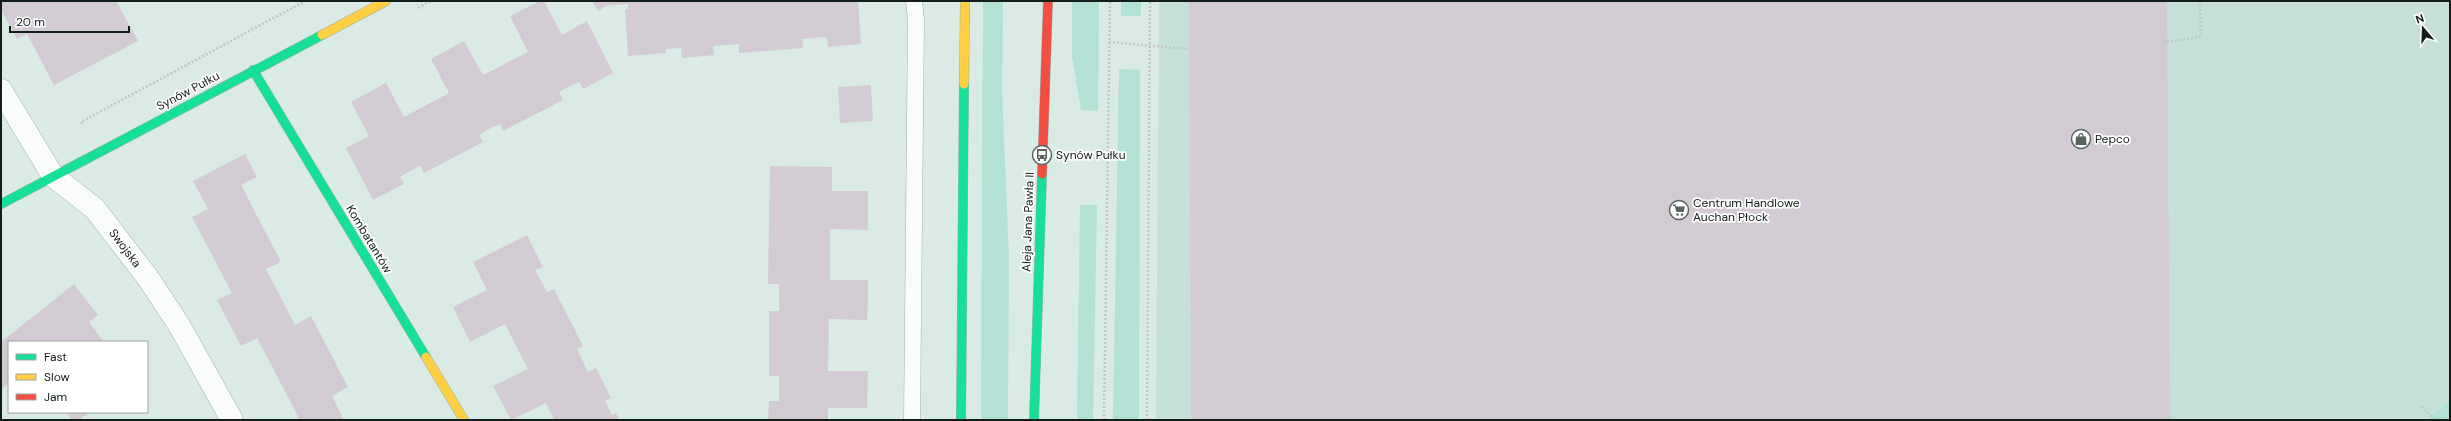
<svg xmlns="http://www.w3.org/2000/svg" width="2451" height="421" font-family="'DM Sans',sans-serif">
<style>
.built{fill:#c6e0d9}
.green{fill:#b4e1d5}
.building{fill:#d3cbd3}
.lines{fill:none;stroke-linecap:round;stroke-linejoin:round}
.lane-casing{stroke:#a2afab;stroke-width:17}
.street-casing{stroke:#a2afab;stroke-width:23}
.fast-casing{stroke:#a2afab;stroke-width:10}
.slow-casing{stroke:#a2afab;stroke-width:10}
.jam-casing{stroke:#a2afab;stroke-width:10}
.path{stroke:#c2c7c5;stroke-width:2.5;stroke-dasharray:2 2;stroke-linecap:butt}
.lane{stroke:#f9fcfb;stroke-width:16}
.street{stroke:#f9fcfb;stroke-width:22}
.fast{stroke:#16e098;stroke-width:9}
.slow{stroke:#ffcf43;stroke-width:9}
.jam{stroke:#f24e42;stroke-width:9}
.labels{text-anchor:middle;dominant-baseline:central;stroke-width:3.5;stroke-linejoin:round;paint-order:stroke}
.street-label{font-size:12px;fill:#121c19;stroke:#fff}
.poi-label{font-size:12px;fill:#121c19;stroke:#fff;text-anchor:start}
</style>
<rect width="100%" height="100%" fill="#daeae5"/>
<!-- built -->
<path class="built" d="M1159 1H2450V400L2428 420H1156Z"/>
<!-- green -->
<path class="green" d="M983 1H1003L1002 92 1009 258 1008 420H981Z
M1072 1H1099L1098 111 1081 110 1072 56Z
M1121 1H1141V16H1121Z
M1119 69 1140 70 1139 420H1113Z
M1080 205H1097L1093 420H1077Z
M2450 400V420H2428Z"/>
<!-- building -->
<path class="building" d="M1 1H116L138 41 54 85 27 34 17 39 1 10Z
M540 1H544L562 35 587 21 613 73 583 89 579 82 568 87 559 92 563 100 503 131 500 124 489 129 479 135 483 142 424 173 420 166 410 171 400 177 404 184 373 200 346 148 369 136 351 102 386 83 404 117 449 93 431 59 464 41 483 75 528 52 510 16Z
M592 1H858L861 44 828 47 827 37 802 39 803 48 739 53V44L713 46 714 55 682 58 681 48 666 49V53L628 56 625 9H628V4L606 6 598 11Z
M1189 1H2167L2170 420H1191Z
M871 85 873 121 840 123 838 87Z
M245 154 257 177 241 185 281 262 266 269 295 325 311 316 348 387 332 396 344 420H294L299 418 257 338 241 346 217 300 232 293 192 217 208 209 193 181Z
M770 166 832 167V191H868V230L830 229V280H868V301L867 320 829 319 828 371H868L867 408H828V420H768L769 401H779V376H769V311H779V284H768Z
M527 235 543 267 535 270 547 292 554 289 583 346 577 349 588 372 596 368 611 398 605 401 612 415 616 413 619 420H554L546 403 511 420 493 386 528 369 505 324 470 342 453 307 487 290 473 262Z
M74 284 98 315 89 322 104 342H9V383L1 390V342Z
M66 412H90L79 420H72Z"/>
<g class="lines">
<defs>
<path id="lane" d="M912 420 916 20 914 1"/>
<path id="street" d="M1 90 53 176 95 209 148 278 179 325 232 420"/>
<path id="fast" d="M253 70 426 357
M1 204 322 35
M961 420 964 84
M1034 420 1042 174"/>
<path id="slow" d="M322 35 386 1
M964 84 965 1
M426 357 464 420"/>
<path id="jam" d="M1042 174 1048 1"/>
</defs>
<!-- lane casing -->
<use href="#lane" class="lane-casing"/>
<!-- street casing -->
<use href="#street" class="street-casing"/>
<!-- fast casing -->
<use href="#fast" class="fast-casing"/>
<!-- slow casing -->
<use href="#slow" class="slow-casing"/>
<!-- jam casing -->
<use href="#jam" class="jam-casing"/>
<!-- path -->
<path class="path" d="M418 8 431 1
M1109 42 1188 49
M2163 42 2201 37 2200 1
M82 124 81 122 305 1
M2422 407 2436 420
M1104 420 1110 1
M1147 420 1150 1"/>
<!-- lane -->
<use href="#lane" class="lane"/>
<!-- street -->
<use href="#street" class="street"/>
<!-- fast -->
<use href="#fast" class="fast"/>
<!-- slow -->
<use href="#slow" class="slow"/>
<!-- jam -->
<use href="#jam" class="jam"/>
</g>
<!-- icons -->
<defs>
<symbol id="shop-ring" viewBox="-11 -11 22 22"><circle r="9.5" fill="#fff" stroke="#586460" stroke-width="1.5"/><path d="M-5-2.5h2.3a2.7 3.5 0 0 1 5.4 0H5L5.5 6h-11ZM-1.5-2.5h3a1.5 2.3 0 0 0-3 0Z" fill="#586460"/></symbol>
<symbol id="bus-ring" viewBox="-11 -11 22 22"><circle r="9.5" fill="#fff" stroke="#586460" stroke-width="1.5"/><path d="M-5-6H5V4H4V6H2V4H-2V6H-4V4H-5ZM-3.5-4V0h7V-4ZM-3.5 1.2v1.5H-2V1.2ZM2 1.2v1.5H3.5V1.2Z" fill="#586460"/></symbol>
<symbol id="supermarket-ring" viewBox="-11 -11 22 22"><circle r="9.5" fill="#fff" stroke="#586460" stroke-width="1.5"/><path d="M-6-5.5h2.5l.6 2H6L4.5 2H-2.5L-4.4-4H-6ZM-1.5 3.2a1.3 1.3 0 1 0 .1 0ZM3 3.2a1.3 1.3 0 1 0 .1 0Z" fill="#586460"/></symbol>
</defs>
<g fill-rule="evenodd">
<use href="#shop-ring" x="2070" y="128" width="22" height="22"/>
<use href="#bus-ring" x="1031" y="144" width="22" height="22"/>
<use href="#supermarket-ring" x="1668" y="199" width="22" height="22"/>
</g>
<g class="labels">
<!-- street labels -->
<g class="street-label">
<text transform="translate(188 91) rotate(-28)">Synów Pułku</text>
<text transform="translate(1028 222) rotate(-88)">Aleja Jana Pawła II</text>
<text transform="translate(369 239) rotate(59)">Kombatantów</text>
<text transform="translate(125 248) rotate(53)">Swojska</text>
</g>
<!-- poi labels -->
<g class="poi-label">
<text x="2095" y="139">Pepco</text>
<text x="1056" y="155">Synów Pułku</text>
<text x="1693" y="203">Centrum Handlowe<tspan x="1693" dy="14">Auchan Płock</tspan></text>
</g>
</g>
<!-- border -->
<rect width="2451" height="421" fill="none" stroke="#121c19" stroke-width="4"/>
<!-- legend -->
<rect x="8" y="341" width="140" height="72" fill="#ffffff" stroke="#a0a4a3"/>
<rect x="16" y="354" width="20" height="6" fill="#16e098" stroke="#a0a4a3"/>
<text x="44" y="361" font-size="12" fill="#121c19">Fast</text>
<rect x="16" y="374" width="20" height="6" fill="#ffcf43" stroke="#a0a4a3"/>
<text x="44" y="381" font-size="12" fill="#121c19">Slow</text>
<rect x="16" y="394" width="20" height="6" fill="#f24e42" stroke="#a0a4a3"/>
<text x="44" y="401" font-size="12" fill="#121c19">Jam</text>
<!-- north arrow -->
<g transform="translate(2423 28) rotate(341)" stroke="#ffffff" stroke-width="3" paint-order="stroke">
<path d="M0-3L7 15L0 10L-7 15Z" fill="#121c19"/>
<text y="-6" font-size="11" font-weight="bold" text-anchor="middle" fill="#121c19">N</text>
</g>
<!-- scale -->
<path d="M10 26v6h119v-6" fill="none" stroke="#121c19" stroke-width="2"/>
<text x="16" y="26" font-size="12" fill="#121c19" stroke="#ffffff" stroke-width="3" paint-order="stroke">20 m</text>
</svg>
